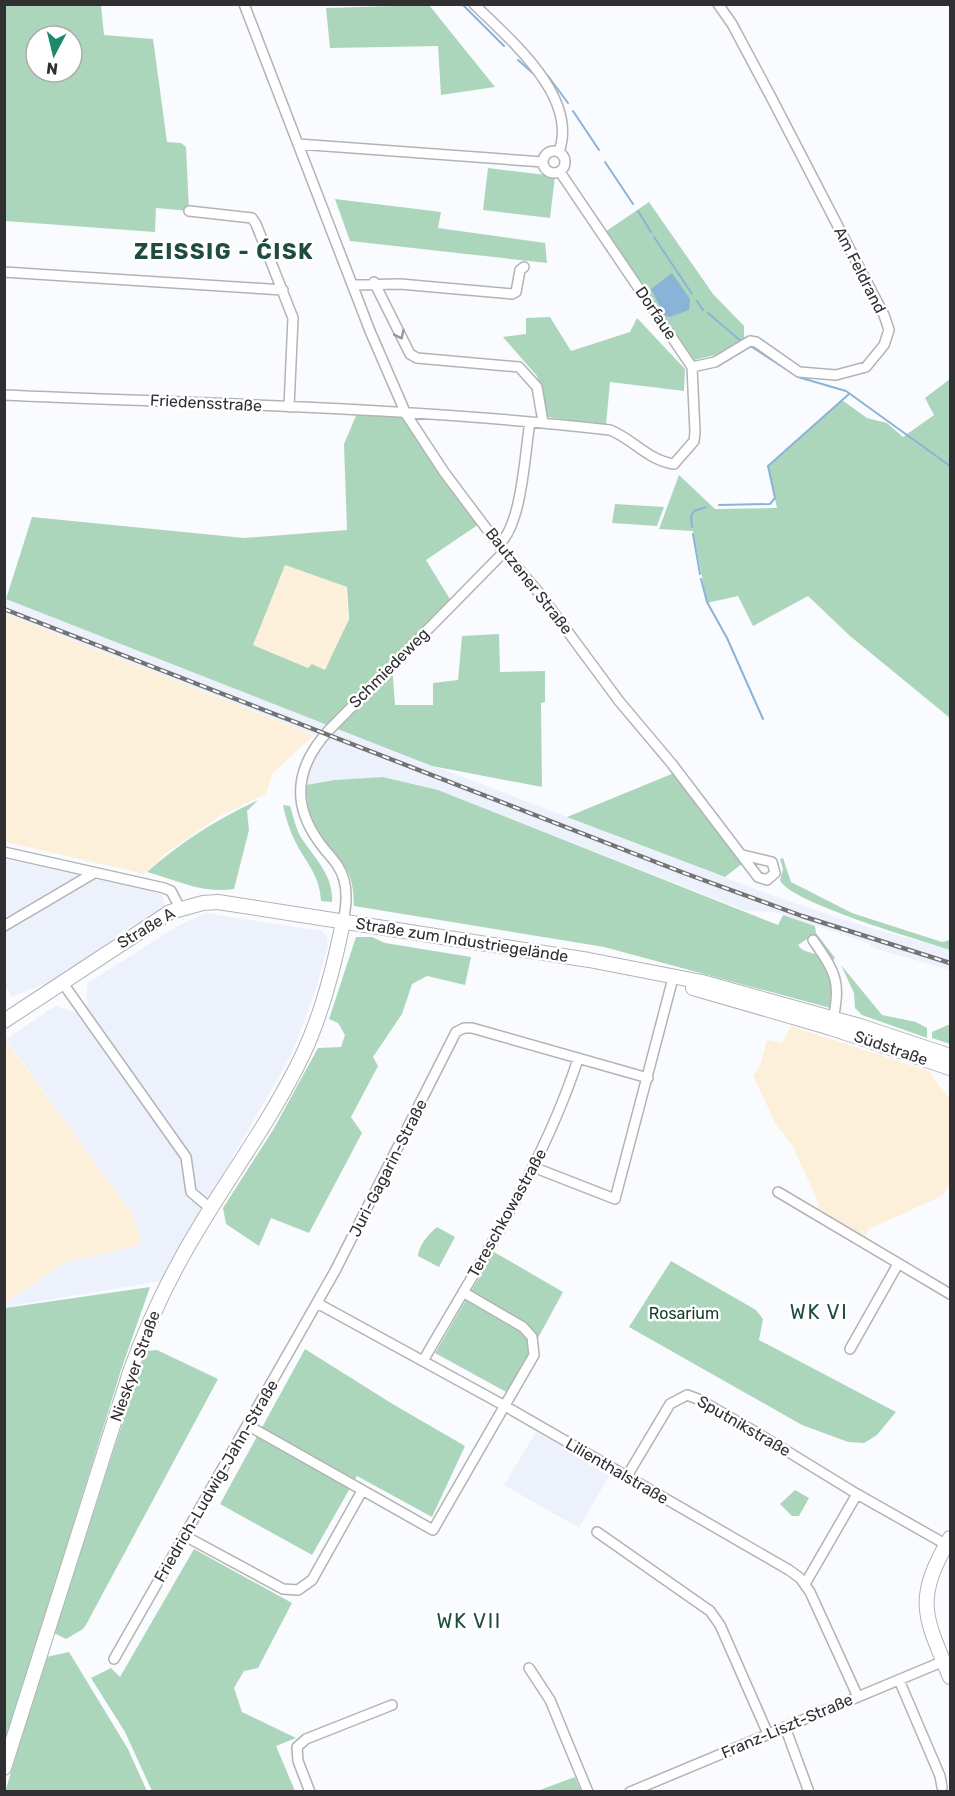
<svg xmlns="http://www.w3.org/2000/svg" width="955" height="1796" font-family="Rubik,sans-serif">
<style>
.built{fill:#edf1fc}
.industrial{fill:#fcf0db}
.green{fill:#acd6bc;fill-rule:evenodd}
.water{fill:#8ab3d8}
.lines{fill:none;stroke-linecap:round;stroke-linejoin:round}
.stream{stroke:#8ab3d8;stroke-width:2}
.street-casing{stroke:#b2b3b7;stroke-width:12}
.secondary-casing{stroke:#b2b3b7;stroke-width:16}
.street{stroke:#fff;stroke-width:9}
.secondary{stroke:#fff;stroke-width:14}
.rail-casing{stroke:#727375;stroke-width:4.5}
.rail{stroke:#fff;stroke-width:2;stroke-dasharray:7;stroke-linecap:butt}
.oneway{stroke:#989898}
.labels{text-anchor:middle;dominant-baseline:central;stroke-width:5;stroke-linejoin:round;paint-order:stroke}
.street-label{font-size:16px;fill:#303032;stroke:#fff}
.park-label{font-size:16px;fill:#123b26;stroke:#fff}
.quarter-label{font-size:20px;letter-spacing:1.5px;fill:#1e4d3c;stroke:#fff}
.district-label{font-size:22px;font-weight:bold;letter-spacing:1.5px;fill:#1e4d3c;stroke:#fff}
</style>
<rect width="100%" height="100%" fill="#fafbfe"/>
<!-- built -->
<path class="built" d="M4 598 330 726 773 896 857 924 950 950V970L870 947 871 944 774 912 746 911 438 790 383 777 335 780 306 785 308 766 325 739 5 614Z
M4 859 147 890 162 895 165 904 163 909 139 925 137 923 126 929 60 978 12 997 5 986Z
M205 913 322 931 327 936 328 946 313 998 291 1055 162 1281 5 1307V1303L64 1263 141 1244 133 1215 6 1039 55 1006 75 1012 89 1003 86 999 88 983 176 927Z
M536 1432 610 1474 579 1528 504 1485Z"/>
<!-- industrial -->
<path class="industrial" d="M285 565 346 587 348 619 326 670 308 668 253 645Z
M5 614 314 735 272 774 266 794 220 816 166 853 144 874 5 842Z
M791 1026 929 1071 950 1100V1184L942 1196 869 1229 862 1243 814 1214 819 1206 810 1184 793 1147 776 1125 753 1075 760 1067 767 1040 782 1043Z
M5 1039 133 1215 142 1244 64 1263 5 1303Z"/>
<!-- green -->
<path class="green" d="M4 5H101L104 35 153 39 167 142 181 143 186 147 189 211 156 208 155 232 5 221ZM36 36H72V72H36Z
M429 5 495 87 441 95 438 46 330 48 326 8Z
M488 168 555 176 550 218 483 210Z
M335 199 441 212 438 228 545 243 547 263 350 241Z
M649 202 713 294 744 326V339L715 355 694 360 605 232Z
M550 317 571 351 630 332 637 318 685 369 684 391 610 382 606 425 547 417 537 376 503 337 526 334V318Z
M950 379V718L850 636 808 596 753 626 738 596 707 603 693 531 659 529 679 475 715 509 777 508 768 466 842 400 867 418 887 423 903 437 934 415 925 398Z
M358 411 406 414 482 522 426 560 453 604 392 665 395 705H433V683L458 680 462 636 499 634 500 672 545 671V702L541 703 542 787 432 766 6 599 32 517 244 538 347 530 344 444ZM285 565 347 587 349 619 325 670 312 664 308 668 253 645Z
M615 504 664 507 657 526 612 523Z
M674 773 743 863 725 877 567 817Z
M383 777 438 790 778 925 783 915 815 926 816 933 835 958 833 960 813 935 798 945C802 952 811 952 818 955 836 963 833 993 834 1009L604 947 354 906C354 859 334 862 315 827 308 814 307 799 306 785L335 780Z
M258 800 247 811 249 830 234 889C202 894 177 880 147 872 181 842 217 819 258 800Z
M283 805 290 806C293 815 295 825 299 834 312 856 334 874 332 902L321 901C320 877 308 865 297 845 290 832 286 819 283 805Z
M783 858 791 882 852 913 942 942 950 940V950C923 941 788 902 780 880L783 869 780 859Z
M356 937H372L385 943 471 957 465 985 427 976 412 984 402 1014 373 1057 378 1066 351 1117 362 1133 309 1233 271 1218 259 1246 226 1224 223 1208 273 1130 318 1048 341 1047 345 1035 338 1023 329 1019Z
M841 965 882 1015 916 1022 927 1028V1038L862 1015 855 1008 854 993Z
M950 1024V1044L932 1038V1032Z
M437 1227 455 1237 439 1267 418 1256C419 1244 429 1234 437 1227Z
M494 1252 563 1292 508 1393 435 1353Z
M671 1261 756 1310 763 1319 759 1340 896 1412 877 1435 864 1443 848 1442 802 1425 629 1327Z
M150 1287 121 1370 5 1747V1308Z
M305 1349 391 1403 465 1446 432 1517 357 1476 312 1555 220 1504Z
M157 1350 218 1379 87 1623 83 1629 66 1639 54 1633 146 1351Z
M795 1490 809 1498 799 1516H792L780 1504Z
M194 1549 292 1603 258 1668 244 1671 234 1688 242 1712 296 1738 276 1746 295 1791H152L125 1732 91 1678 111 1668 120 1677Z
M69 1652 128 1749 147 1791 5 1792 46 1657Z
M575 1777 581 1791H537Z"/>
<!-- water -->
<path class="water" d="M672 273 690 299 689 310 670 317 665 316 651 289Z"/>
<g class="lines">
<!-- stream -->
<path class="stream" d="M462 4 504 46
M518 60 536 76
M548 76 568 103
M573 111 599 150
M605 162 633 204
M638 211 651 232
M654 237 692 294
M697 301 703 310
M708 313 742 342
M749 345 798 377 846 391 950 466
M719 505 770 504 775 498 768 466 849 394
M692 527 691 516 694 511 706 507
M693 534 700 574
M701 579 707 602 727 638 763 719"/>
<defs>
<path id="street" d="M244 4 370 331 406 414 444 472 504 552 540 594 619 701 672 764 758 877 767 880 775 873 772 862 743 855
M474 4C509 39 579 96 559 152
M298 144 543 162
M543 162a11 11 0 1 1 22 0a11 11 0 1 1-22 0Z
M189 211 252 218 256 224 293 318 289 407
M4 272 283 290
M374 282 410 354 417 358 519 367 537 387 543 422
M353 285 400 284 512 294 516 292 520 270 524 267
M692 367 715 362 750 341 756 342 799 372 836 375 866 367 884 345 889 330 884 315 771 97 732 24 718 4
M4 395C206 404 410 407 610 430 633 439 649 461 674 464L694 441 695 432 692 367 560 172
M499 544C522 526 525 451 530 422
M4 852 164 888 171 891 180 908
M343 922C346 908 348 894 344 880 340 864 328 855 319 842 290 802 297 765 329 730L504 552
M4 926 94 873
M813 940C836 973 842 983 832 1023
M62 982 186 1157 191 1192 211 1209
M533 1167 615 1199 673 978
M778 1192 950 1294
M317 1303 505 1406 789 1570 800 1578 810 1592 858 1697
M850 1349 898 1264
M423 1361C479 1263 543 1167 578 1059
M249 1426 433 1530 534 1355 532 1337 523 1327 463 1292
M627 1476 670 1404 687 1395 698 1399 759 1434 857 1494
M597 1532 710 1611 720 1625 768 1734
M185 1536 283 1589 298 1590 312 1580 362 1491
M805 1584 857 1494 947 1545
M114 1659 335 1271 456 1032 464 1028H472L648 1078
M529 1668 550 1700 588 1792
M899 1680 940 1776 942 1787
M785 1727 809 1792
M310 1792 298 1761 297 1747 306 1739 392 1705
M630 1792 944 1661"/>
<path id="secondary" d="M693 988 831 1028 950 1068
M4 1021 170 912 203 903 218 902 589 960 702 982 860 1026 950 1056
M950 1538C914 1600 924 1615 950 1677
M4 1768 130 1372C149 1319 173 1269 203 1221 237 1165 276 1112 304 1052 323 1011 334 967 343 922"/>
</defs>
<!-- street casing -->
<use href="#street" class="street-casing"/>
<!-- secondary casing -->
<use href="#secondary" class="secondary-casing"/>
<!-- street -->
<use href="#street" class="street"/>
<!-- secondary -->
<use href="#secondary" class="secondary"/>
<defs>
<path id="rail" d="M4 609 684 873 802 916 950 963"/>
</defs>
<!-- rail casing -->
<use href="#rail" class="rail-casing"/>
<!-- rail -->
<use href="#rail" class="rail"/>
</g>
<!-- one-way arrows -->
<defs><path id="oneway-chevron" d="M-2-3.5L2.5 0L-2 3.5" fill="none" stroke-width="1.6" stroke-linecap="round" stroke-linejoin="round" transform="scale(1.5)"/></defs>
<use class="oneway" href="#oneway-chevron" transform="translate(400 335) rotate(64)"/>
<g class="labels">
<!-- street labels -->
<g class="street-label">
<text transform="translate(860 270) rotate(63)">Am Feldrand</text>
<text transform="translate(656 313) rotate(56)">Dorfaue</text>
<text transform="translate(206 403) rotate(3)">Friedensstraße</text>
<text transform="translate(529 581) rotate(52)">Bautzener Straße</text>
<text transform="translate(389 668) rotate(-45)">Schmiedeweg</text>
<text transform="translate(146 928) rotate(-31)">Straße A</text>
<text transform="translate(462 940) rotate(9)">Straße zum Industriegelände</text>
<text transform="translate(891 1048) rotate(19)">Südstraße</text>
<text transform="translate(388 1168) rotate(-63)">Juri-Gagarin-Straße</text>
<text transform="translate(507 1213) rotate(-61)">Tereschkowastraße</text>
<text transform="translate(135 1366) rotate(-70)">Nieskyer Straße</text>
<text transform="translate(744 1426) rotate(30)">Sputnikstraße</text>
<text transform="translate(617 1471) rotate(30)">Lilienthalstraße</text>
<text transform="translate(216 1481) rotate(-60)">Friedrich-Ludwig-Jahn-Straße</text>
<text transform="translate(787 1726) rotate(-23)">Franz-Liszt-Straße</text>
</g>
<!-- park labels -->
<g class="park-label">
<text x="684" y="1313">Rosarium</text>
</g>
<!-- quarter labels -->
<g class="quarter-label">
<text x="819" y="1312">WK VI</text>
<text x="469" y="1621">WK VII</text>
</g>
<!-- district labels -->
<g class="district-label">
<text x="224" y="251">ZEISSIG - ĆISK</text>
</g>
</g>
<!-- border -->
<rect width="955" height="1796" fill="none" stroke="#303032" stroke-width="12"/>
<!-- north arrow -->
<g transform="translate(54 54) rotate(187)"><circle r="28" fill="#ffffff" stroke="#acacad" stroke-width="1.5"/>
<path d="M0-4.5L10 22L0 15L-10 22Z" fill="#1c8a68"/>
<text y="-9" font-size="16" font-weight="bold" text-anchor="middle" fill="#303032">N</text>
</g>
</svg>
